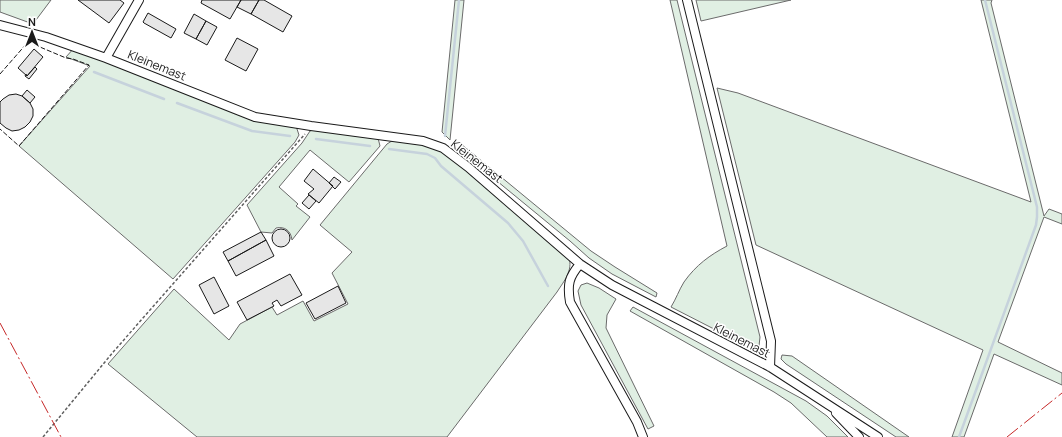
<svg xmlns="http://www.w3.org/2000/svg" width="1062" height="437" font-family="Manrope,sans-serif">
<style>
.green{fill:#e0efe3;stroke:#6a6a6a}
.lines{fill:none;stroke-linecap:round;stroke-linejoin:round}
.stream{stroke:#c6d2dc;stroke-width:2.5}
.building{fill:#e6e6e6;stroke:#1a1a1a}
.minor-casing{stroke:#1a1a1a;stroke-width:10}
.path{stroke:#5f5f5f;stroke-width:1.5;stroke-dasharray:3 2;stroke-linecap:butt}
.minor{stroke:#fff;stroke-width:8}
.fence{stroke:#1a1a1a;stroke-width:1;stroke-dasharray:5 2;stroke-linecap:butt}
.power{stroke:#c62828;stroke-width:1;stroke-dasharray:14 3 2 3;stroke-linecap:butt}
.labels{text-anchor:middle;dominant-baseline:central;stroke-width:3;stroke-linejoin:round;paint-order:stroke}
.street-label{font-size:12px;fill:#1a1a1a;stroke:#fff}
</style>
<rect width="100%" height="100%" fill="#fff"/>
<!-- green -->
<path class="green" d="M0 0H51L33 24 0 12Z
M455 0H464L450 140 442 132Z
M670 0H677L760 337 759 346 755 350 671 307C676 299 679 290 684 282 696 265 710 255 727 246Z
M696 0H791L701 21Z
M981 0H992L991 3 1044 216 1049 209 1062 214V224L1044 217 998 342 1062 373V385L994 354 964 437H952L983 350 756 245 717 88 738 93 1031 202Z
M74 48 241 115 296 126 299 135 295 142 173 279 19 146 90 66 66 57Z
M317 129 378 138 380 146 349 182 310 150 279 187 298 204 296 206 310 217 292 240C291 231 285 226 276 228L272 233 261 232 247 205 302 143 310 131Z
M395 139C415 142 432 145 448 155L569 257C573 271 564 281 557 292L447 437H197L108 364 174 289 229 340 240 324 272 307 277 315 303 301 314 321 348 304 332 273 352 252 320 225 387 144Z
M461 144 591 251 615 267 657 293 656 297 612 274 589 258 570 241 458 149Z
M587 283 599 288 616 299 607 315 606 328 654 426 648 429 581 305 578 291 581 285Z
M633 307 806 401 827 416 848 437H827L791 403 774 392 630 311Z
M782 355 792 356 909 437H896L786 364 781 359Z"/>
<g class="lines">
<!-- stream -->
<path class="stream" d="M94 72 164 99
M177 103 252 131 290 136
M445 136 459 0
M316 139 370 146
M389 149 427 154 435 158 441 166 508 223 523 241 548 286
M959 437 1036 225 1037 217V207L985 0"/>
</g>
<!-- building -->
<path class="building" d="M78 0H120L124 3 109 23Z
M202 0H241L230 19 201 3Z
M241 0H240H259L251 14 237 7Z
M259 0H264L292 16 283 32 251 14Z
M148 13 176 29 171 38 144 23 143 22Z
M194 14 206 21 196 39 184 33Z
M206 21 217 27 207 45 196 39Z
M237 38 258 49 246 71 225 60Z
M34 49 43 57 27 76 18 68Z
M35 67 37 69 29 79 25 76 26 74 27 76Z
M27 90 35 97 30 103 22 96Z
M16 94 22 96 30 103 33 109V116L30 122 25 127 19 130 12 131 6 128 0 123V102L3 99 9 95Z
M313 169 333 186 319 203 308 194 314 189 304 181Z
M334 177 341 182 335 189 329 183Z
M309 195 316 201 309 209 302 203Z
M272 238a9 9 0 1 1 18 0a9 9 0 1 1-18 0Z
M261 232 266 240 228 261 223 252Z
M266 240 274 256 236 276 228 261Z
M290 274 302 295 281 306 277 300 272 303 274 306 272 307 247 320 237 302Z
M214 277 229 306 214 314 199 285Z
M338 286 346 303 315 319 306 303Z"/>
<g class="lines">
<defs>
<path id="minor" d="M687 0 771 341 770 367
M0 25 46 37 106 58 255 117 311 126 423 141 443 148 468 167 580 264 612 285 770 367 878 437
M106 58 139 0
M580 264C569 277 567 284 570 302L637 422 643 437
M836 413 859 437"/>
</defs>
<!-- minor casing -->
<use href="#minor" class="minor-casing"/>
<!-- path -->
<path class="path" d="M43 437 114 351 305 134"/>
<!-- minor -->
<use href="#minor" class="minor"/>
<!-- fence -->
<path class="fence" d="M0 74 28 42 66 58 73 59 89 65 19 146 0 129"/>
<!-- power -->
<path class="power" d="M0 323 61 437
M1007 437 1062 393"/>
</g>
<g class="labels">
<!-- street labels -->
<g class="street-label">
<text transform="translate(157 65) rotate(22)">Kleinemast</text>
<text transform="translate(477 161) rotate(38)">Kleinemast</text>
<text transform="translate(742 340) rotate(27)">Kleinemast</text>
</g>
</g>
<!-- north arrow -->
<g transform="translate(32 32)" stroke="#ffffff" stroke-width="3" paint-order="stroke">
<path d="M0-3L7 15L0 10L-7 15Z" fill="#1a1a1a"/>
<text y="-6" font-size="11" font-weight="bold" text-anchor="middle" fill="#1a1a1a">N</text>
</g>
</svg>
